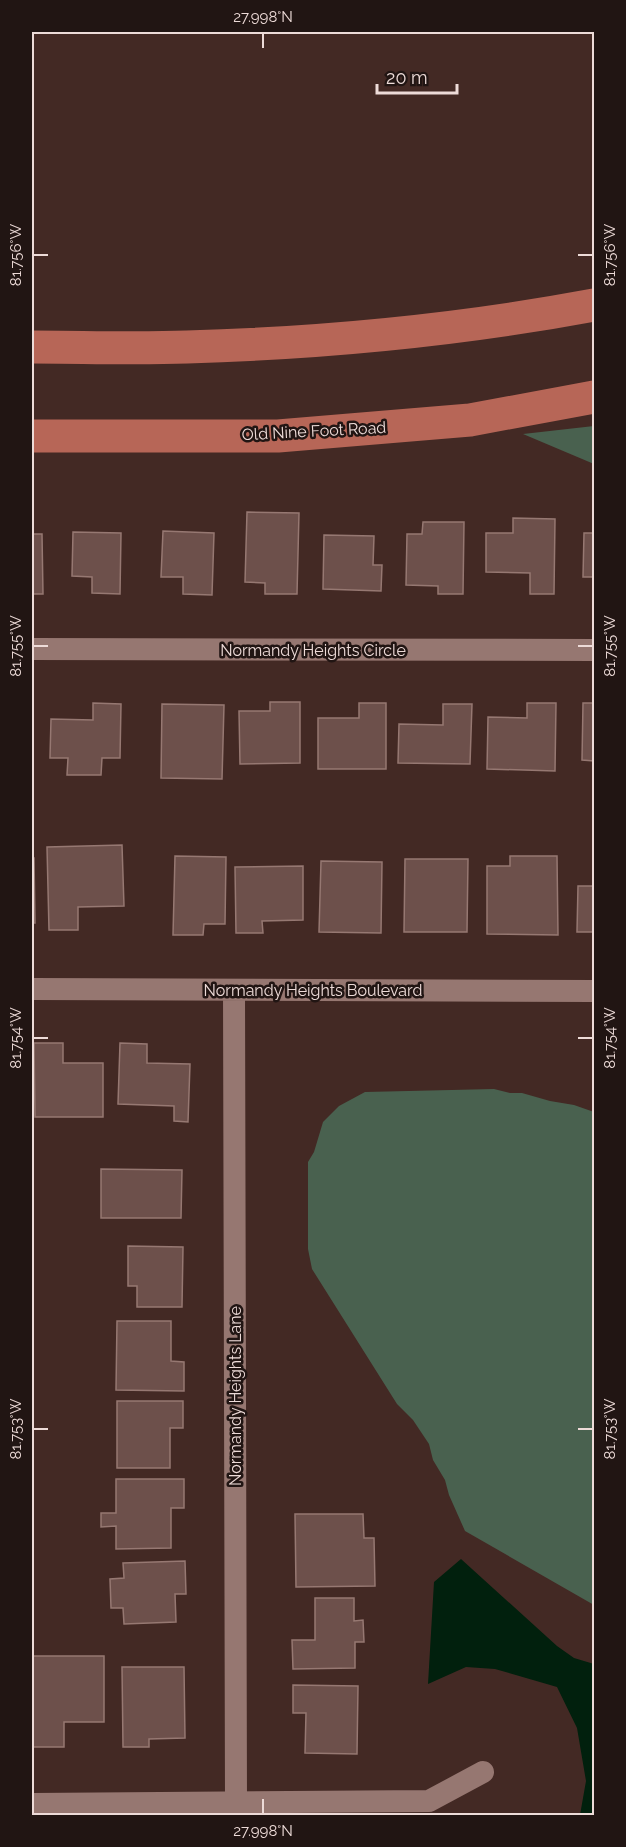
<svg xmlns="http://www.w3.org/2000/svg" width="626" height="1847" font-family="Raleway,sans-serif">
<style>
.green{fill:#49614f}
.water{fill:#01200d}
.building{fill:#6d504b;stroke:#967872;stroke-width:1.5}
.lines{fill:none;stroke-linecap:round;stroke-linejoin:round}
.minor{stroke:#967771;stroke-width:22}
.primary{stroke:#b76657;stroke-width:33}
.ticks{fill:none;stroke:#eddbd8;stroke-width:2}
.labels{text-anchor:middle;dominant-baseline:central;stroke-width:5;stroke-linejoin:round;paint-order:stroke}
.street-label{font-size:16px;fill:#eddbd8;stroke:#211513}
.neatline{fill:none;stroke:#eddbd8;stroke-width:2}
.ticks-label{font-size:15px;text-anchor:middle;fill:#eddbd8}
</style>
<rect width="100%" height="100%" fill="#432924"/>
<!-- green -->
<path class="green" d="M594 426V464L523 434Z
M494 1089 510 1093H522L550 1101 574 1105 594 1112V1605L465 1531 449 1495 445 1480 433 1460 429 1444 413 1420 397 1404 312 1269 308 1249V1162L314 1152 323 1122 339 1106 365 1092Z"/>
<!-- water -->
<path class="water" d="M461 1559 557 1646 574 1658 594 1664V1815H580L586 1781 577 1728 557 1687 495 1669 466 1667 428 1684 434 1582Z"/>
<!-- building -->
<path class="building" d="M247 512 299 513 297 594H265V583L245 582Z
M513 518 555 519 554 594H530V573L486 572V533H513Z
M423 522H464L463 594H438V586L406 585 407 534H422Z
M163 531 214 533 212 595 183 594V577H161Z
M73 532 121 533 120 594 92 593V577L72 576Z
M584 533H594V577H583Z
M32 534H42L43 594H32Z
M324 535 374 536 373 565H382L381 591 323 589Z
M270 702H300V763L240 764 239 711H270Z
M93 703 121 704 120 758H102L101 775H67L68 758H50L51 719 93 720Z
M359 703H386V769H318V718H359Z
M527 703H556L555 771 487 769 488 717 527 718Z
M583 703H594V761L582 760Z
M162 704 224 705 222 779 161 778Z
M443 704H472L470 764 398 763 399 724 443 725Z
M122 845 124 906 78 907V930H49L47 847Z
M175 856 226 857 225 924H204L203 935H173Z
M510 856H557L558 935 487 934V866H510Z
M32 858H34L35 923H32Z
M405 859H468L467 932H404Z
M321 861 382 862 381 933 319 932Z
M303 866V920L262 921 263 933H236L235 867Z
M578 886H594V932H577Z
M34 1043H63V1063H103V1117H35Z
M120 1043 147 1044V1063L190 1064 188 1122 174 1121V1106L118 1104Z
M101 1169 182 1170 181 1218H101Z
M128 1246 183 1247 182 1307H137V1286H128Z
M117 1321H171V1361L184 1362V1391L116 1390Z
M117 1401H183V1428H170V1468H117Z
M116 1479H184V1508H171V1548L116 1549V1526L101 1527V1513H116Z
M295 1514H363L364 1538H374L375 1586 296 1587Z
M185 1561 186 1594H175L176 1622 124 1624 123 1608H111L110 1579 124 1578 123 1563Z
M315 1598H354V1621L363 1620 364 1642H355V1668L293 1669 292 1640H315Z
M33 1656H104V1722H64V1747H33Z
M122 1667H184L185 1738 149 1739V1747H123Z
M293 1685 358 1686 357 1754 305 1753 306 1713H293Z"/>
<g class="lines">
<!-- minor -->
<path class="minor" d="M32 649 594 650
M32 989 594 991
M234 990 236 1803
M32 1804 429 1801 483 1772"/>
<!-- primary -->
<path class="primary" d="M32 347C83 347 135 349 187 347 323 343 460 330 594 305
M32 436H278L470 420 594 397"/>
</g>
<!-- ticks -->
<path class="ticks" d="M263 33V48M33 255H48M578 255H593M33 646H48M578 646H593M33 1038H48M578 1038H593M33 1429H48M578 1429H593M263 1799V1814"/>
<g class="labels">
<!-- street labels -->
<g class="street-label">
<text transform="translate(314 431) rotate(-3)">Old Nine Foot Road</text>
<text x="313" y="650">Normandy Heights Circle</text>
<text x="313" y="990">Normandy Heights Boulevard</text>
<text transform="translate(235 1396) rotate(-90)">Normandy Heights Lane</text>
</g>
</g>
<!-- border -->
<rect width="626" height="1847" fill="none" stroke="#211513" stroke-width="66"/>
<!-- scale -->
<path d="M377 84v9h80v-9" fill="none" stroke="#eddbd8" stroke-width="3"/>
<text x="386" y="84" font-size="18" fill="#eddbd8" stroke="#211513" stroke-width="4.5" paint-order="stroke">20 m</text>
<rect x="33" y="33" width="560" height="1781" class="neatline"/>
<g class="ticks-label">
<text x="263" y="22">27.998°N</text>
<text transform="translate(610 255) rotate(-90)" y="5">81.756°W</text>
<text transform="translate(16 255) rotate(-90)" y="5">81.756°W</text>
<text transform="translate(16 646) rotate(-90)" y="5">81.755°W</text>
<text transform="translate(610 646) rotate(-90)" y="5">81.755°W</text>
<text transform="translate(610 1038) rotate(-90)" y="5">81.754°W</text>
<text transform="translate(16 1038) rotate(-90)" y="5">81.754°W</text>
<text transform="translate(610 1429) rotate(-90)" y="5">81.753°W</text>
<text transform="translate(16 1429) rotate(-90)" y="5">81.753°W</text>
<text x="263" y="1836">27.998°N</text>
</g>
</svg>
